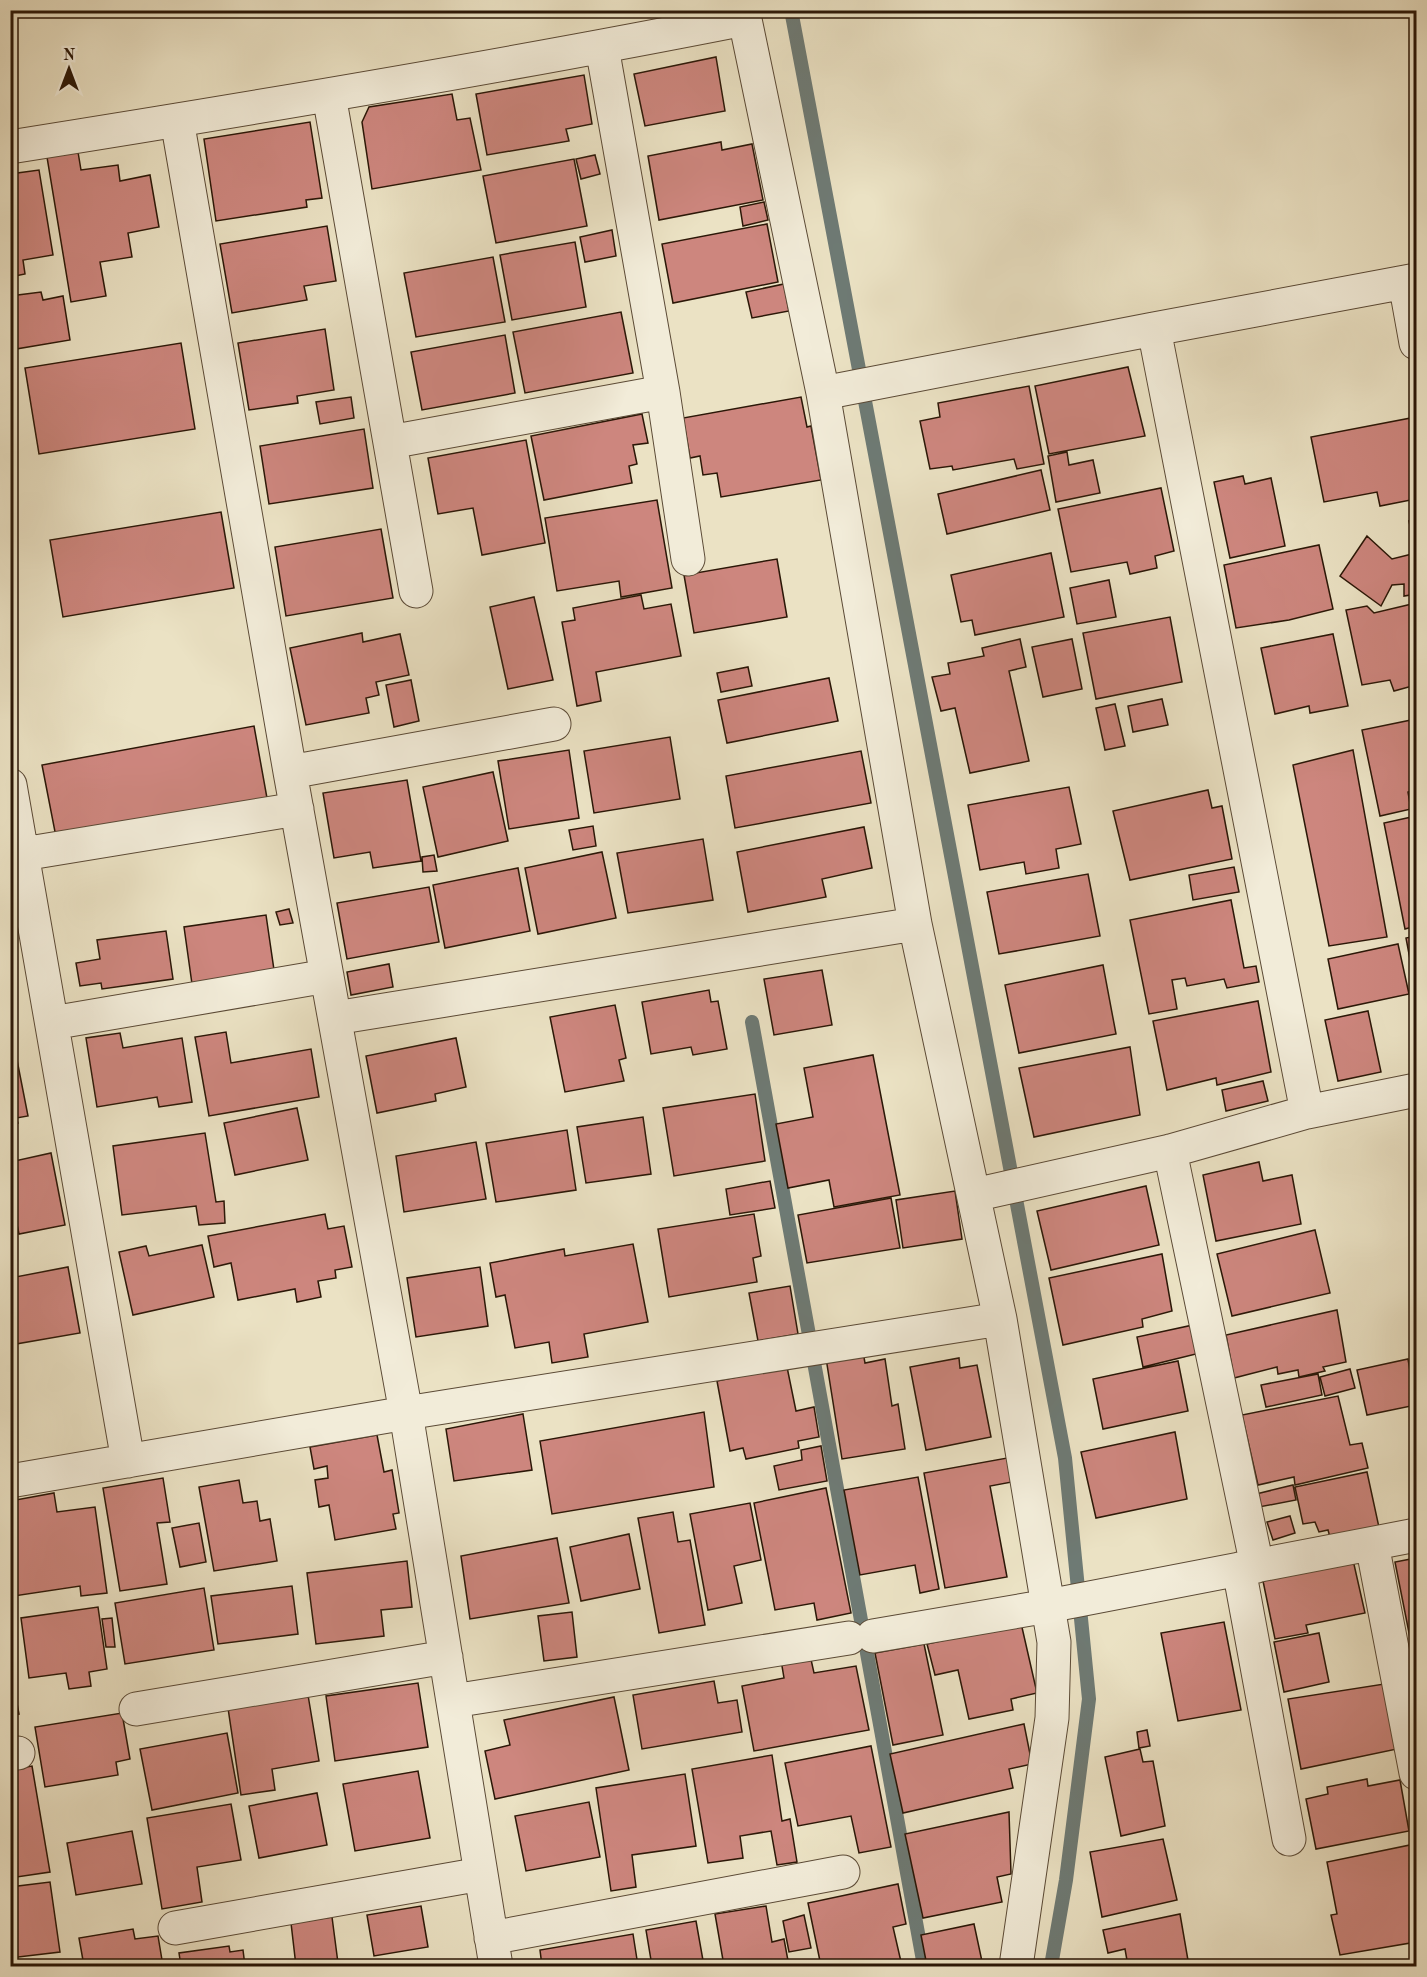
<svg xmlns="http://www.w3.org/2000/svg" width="1427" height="1977" font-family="'Old Standard TT',serif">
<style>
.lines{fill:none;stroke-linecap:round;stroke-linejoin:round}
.stream{stroke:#6e7a74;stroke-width:14}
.building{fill:#cd867e;stroke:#2b1707;stroke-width:1.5}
.street-casing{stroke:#5b4a36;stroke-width:35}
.street{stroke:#f2ecd9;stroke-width:33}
</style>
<rect width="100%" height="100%" fill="#ebe2c4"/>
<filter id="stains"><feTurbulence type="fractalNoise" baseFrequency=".00333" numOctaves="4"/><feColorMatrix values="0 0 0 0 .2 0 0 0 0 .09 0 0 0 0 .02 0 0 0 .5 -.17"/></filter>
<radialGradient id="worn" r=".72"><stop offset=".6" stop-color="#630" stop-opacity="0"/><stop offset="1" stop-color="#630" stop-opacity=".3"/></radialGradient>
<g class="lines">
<!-- stream -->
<path class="stream" d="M791 10 1065 1458 1089 1699 1066 1880 1051 1966
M752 1022 924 1966"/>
</g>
<!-- building -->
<path class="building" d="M716 57 725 111 645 126 634 74Z
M584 75 592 124 566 129 569 141 487 155 476 94Z
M452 94 457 120 470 118 481 170 372 189 362 122 369 107Z
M310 122 322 198 306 200 307 207 216 221 204 139Z
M721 142 722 150 752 144 763 200 659 220 648 156Z
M78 152 81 170 118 165 120 181 150 175 159 227 128 233 132 257 100 262 106 296 71 302 47 157Z
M595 155 600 174 581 179 576 159Z
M574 159 587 226 496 243 483 176Z
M39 170 53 255 23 260 25 274 10 277V174Z
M764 202 768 220 743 226 740 207Z
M767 224 778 282 673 303 662 244Z
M327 226 336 281 304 286 307 300 232 313 220 244Z
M612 230 616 256 585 262 580 237Z
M575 242 586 307 512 320 500 255Z
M493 257 505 322 416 337 404 273Z
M784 284 789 311 752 318 746 292Z
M41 292 43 300 63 296 70 340 10 350V296Z
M621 312 633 373 525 393 513 332Z
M325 329 334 390 297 396 298 403 249 410 238 343Z
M505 335 515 393 422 410 411 352Z
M181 343 195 429 39 454 25 368Z
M1128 367 1145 436 1049 454 1035 386Z
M1029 386 1044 464 1017 469 1014 459 953 470 952 466 930 469 920 421 940 417 938 403Z
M351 397 354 418 320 424 316 402Z
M801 397 807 427 811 426 821 480 721 497 717 473 703 475 700 456 690 458 683 418Z
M642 414 648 443 633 445 637 464 629 466 632 483 544 500 531 436Z
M1416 417V499L1380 506 1377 492 1324 502 1311 437Z
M364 429 373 488 269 504 260 446Z
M526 440 545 543 482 555 473 508 438 514 428 458Z
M1067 452 1069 465 1093 460 1100 493 1056 502 1048 456Z
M1041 470 1050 510 947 534 938 494Z
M1243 476 1245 484 1271 478 1285 546 1230 558 1214 482Z
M1161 488 1174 551 1155 556 1157 568 1130 574 1127 562 1071 572 1058 509Z
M657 500 672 588 621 597 619 581 557 591 545 518Z
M221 512 234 588 63 617 50 540Z
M1416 520V536H1412L1409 521Z
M381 529 393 598 286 616 275 547Z
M1367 536 1392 559 1416 553V594L1404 596V584L1392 585 1381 606 1340 576Z
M1319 545 1333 609 1289 620 1236 628 1224 565Z
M1051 553 1064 617 975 635 972 620 961 622 951 575Z
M777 559 787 617 694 633 684 575Z
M1109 580 1116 617 1077 624 1070 588Z
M641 595 644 609 671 604 681 656 596 672 601 701 577 706 562 622 575 620 573 608Z
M534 597 553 680 508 689 490 607Z
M1416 603V685L1394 691 1390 680 1362 685 1346 610 1367 606 1374 613Z
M1170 617 1182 682 1096 699 1083 633Z
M362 633 363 642 400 634 409 675 376 682 379 695 366 698 369 713 306 725 290 648Z
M1333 634 1348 706 1310 713 1309 706 1275 714 1261 648Z
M1020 639 1026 667 1009 671 1029 761 970 773 955 708 941 711 932 677 950 674 948 663 984 656 982 648Z
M1072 639 1082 689 1043 697 1032 647Z
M748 667 752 686 721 692 717 673Z
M829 678 838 721 727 743 718 700Z
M411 680 419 721 394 727 386 685Z
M1162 699 1168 725 1133 732 1128 706Z
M1115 704 1125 746 1105 750 1096 708Z
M1416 719V790L1408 792 1411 809 1380 816 1362 730Z
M254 726 267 798 56 837 42 765Z
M670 737 680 799 594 813 584 751Z
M569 750 579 818 509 829 498 761Z
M1353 750 1387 937 1329 946 1293 765Z
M861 751 871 803 735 828 726 776Z
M493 772 508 841 438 857 423 787Z
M407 780 421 861 373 868 370 852 334 858 323 793Z
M1069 787 1081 844 1056 849 1059 868 1026 874 1024 862 980 870 968 805Z
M1208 790 1212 808 1222 806 1232 859 1130 880 1113 811Z
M1416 816V926L1405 929 1384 823Z
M593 826 596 846 573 850 569 830Z
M864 827 872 868 822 879 826 897 748 912 737 852Z
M703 839 713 900 628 913 617 853Z
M602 852 616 918 538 934 525 868Z
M434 855 437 871 423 872 422 857Z
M1234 867 1239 892 1193 900 1189 875Z
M518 868 530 931 445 948 433 885Z
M1088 874 1100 936 999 954 987 892Z
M429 887 439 942 347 959 337 903Z
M1231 900 1244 968 1256 966 1259 982 1227 988 1224 979 1187 986 1185 978 1172 980 1177 1009 1149 1014 1130 920Z
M289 909 293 923 280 925 276 912Z
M266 915 274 970 192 984 184 927Z
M166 931 173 979 102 989 101 983 80 986 76 963 100 959 97 940Z
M1416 936V991L1406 938Z
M1398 944 1409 994 1338 1009 1328 959Z
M389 964 393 987 351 995 347 972Z
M1103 965 1116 1034 1019 1053 1005 985Z
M822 970 832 1025 774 1035 764 979Z
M709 990 711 1002 718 1001 727 1049 693 1055 691 1047 651 1054 642 1002Z
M1258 1001 1271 1072 1217 1085 1216 1078 1167 1090 1153 1021Z
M615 1005 626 1058 619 1060 624 1081 565 1092 550 1017Z
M1368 1011 1381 1072 1338 1081 1325 1020Z
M226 1032 231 1063 311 1049 319 1097 209 1116 195 1037Z
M120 1033 123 1048 182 1038 192 1102 159 1107 157 1097 97 1107 86 1038Z
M456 1038 466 1087 435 1094 436 1101 377 1113 366 1056Z
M1130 1047 1140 1115 1034 1137 1019 1068Z
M873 1055 900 1195 834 1207 829 1180 788 1188 776 1124 813 1117 804 1068Z
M17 1060 28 1116 16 1118 18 1123 10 1125V1062Z
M1263 1081 1268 1101 1226 1111 1222 1090Z
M755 1094 765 1161 674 1176 663 1108Z
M297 1108 308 1160 235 1175 224 1123Z
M643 1117 651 1174 586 1183 577 1127Z
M567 1130 576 1190 496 1202 486 1143Z
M205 1133 216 1202 224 1201 225 1223 199 1225 196 1206 122 1215 113 1146Z
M476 1142 486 1199 404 1212 396 1156Z
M51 1153 65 1225 19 1234 10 1191V1162Z
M1259 1162 1263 1181 1292 1175 1301 1224 1216 1241 1203 1175Z
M770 1181 775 1208 730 1215 726 1189Z
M1146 1186 1159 1245 1051 1270 1037 1211Z
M955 1191 962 1239 903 1248 896 1200Z
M891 1198 900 1248 807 1263 798 1215Z
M325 1214 328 1229 344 1226 352 1267 335 1270 336 1278 318 1281 321 1297 297 1302 295 1289 238 1300 231 1263 214 1267 208 1236Z
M754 1214 761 1256 753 1258 757 1282 669 1297 658 1229Z
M1315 1230 1330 1293 1232 1316 1217 1254Z
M633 1244 648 1322 584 1334 588 1357 552 1363 549 1342 515 1348 505 1295 496 1297 490 1263 564 1249 565 1256Z
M202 1245 214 1297 133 1315 119 1252 146 1246 149 1256Z
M1162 1254 1172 1311 1142 1319 1143 1327 1063 1345 1049 1278Z
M68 1267 80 1333 10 1345V1278Z
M480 1267 488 1326 416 1337 407 1278Z
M790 1286 798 1334 758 1341 749 1293Z
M1337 1310 1346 1362 1323 1367 1325 1371 1299 1377 1298 1370 1278 1374 1277 1367 1234 1378 1226 1335Z
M1193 1325 1200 1353 1143 1367 1137 1337Z
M863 1352 865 1363 885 1359 892 1406 898 1404 905 1449 842 1459 826 1358Z
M959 1358 960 1368 977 1365 991 1437 926 1450 910 1367Z
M1408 1359 1416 1405 1367 1415 1357 1370Z
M1178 1361 1188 1411 1103 1429 1093 1379Z
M787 1367 796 1411 814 1407 819 1437 798 1441 799 1448 746 1459 743 1448 730 1451 717 1381Z
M1350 1369 1355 1388 1325 1396 1320 1377Z
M1318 1374 1322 1395 1266 1407 1261 1385Z
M1338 1396 1350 1445 1362 1443 1368 1468 1295 1485 1294 1477 1258 1485 1242 1415Z
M704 1412 714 1487 552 1514 540 1441Z
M523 1414 532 1470 454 1481 446 1429Z
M1175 1432 1187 1499 1096 1518 1081 1452Z
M377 1435 384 1472 392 1470 399 1513 393 1514 396 1529 335 1540 329 1505 319 1507 315 1480 328 1478 327 1466 314 1469 310 1447Z
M821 1446 827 1481 779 1490 774 1466 802 1460 801 1450Z
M1007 1458 1012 1482 990 1486 1007 1577 945 1588 924 1473Z
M1367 1472 1380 1532 1331 1541 1328 1530 1319 1532 1315 1522 1303 1524 1295 1487Z
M918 1477 939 1589 920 1593 915 1565 860 1575 844 1490Z
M163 1478 170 1522 157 1523 167 1584 120 1591 103 1488Z
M239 1480 243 1503 257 1501 260 1521 270 1519 277 1561 214 1571 199 1487Z
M1293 1485 1296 1500 1259 1507 1256 1494Z
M826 1488 851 1613 817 1620 814 1603 775 1610 754 1503Z
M54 1493 57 1512 95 1507 107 1593 81 1596 80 1586 14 1596 10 1575V1537H16L10 1501Z
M750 1503 761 1560 734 1566 742 1603 708 1610 690 1514Z
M673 1512 678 1542 690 1540 705 1625 659 1633 638 1518Z
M1290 1516 1295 1533 1273 1540 1267 1522Z
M199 1523 206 1562 180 1567 172 1528Z
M629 1534 640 1589 581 1601 570 1547Z
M557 1538 569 1603 470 1619 461 1556Z
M1416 1558V1648H1412L1395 1562Z
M1353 1560 1365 1613 1306 1625 1308 1633 1275 1639 1263 1581Z
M407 1561 412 1607 381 1610 384 1636 316 1644 307 1573Z
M292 1586 298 1634 218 1644 211 1596Z
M204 1588 214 1650 125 1664 115 1603Z
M98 1607 107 1669 89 1672 91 1686 69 1689 66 1673 29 1678 21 1618Z
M572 1612 577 1657 544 1661 538 1616Z
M112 1618 115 1647H106L102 1619Z
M1224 1622 1241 1710 1178 1721 1161 1633Z
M1021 1623 1037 1693 1011 1699 1013 1710 969 1719 958 1670 935 1675 927 1644Z
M1319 1633 1329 1682 1284 1692 1274 1642Z
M924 1644 943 1735 893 1745 875 1653Z
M810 1655 814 1673 856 1666 869 1730 754 1751 742 1686 784 1678 781 1660Z
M10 1666 19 1714 10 1715Z
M714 1681 718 1703 737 1700 742 1732 642 1749 633 1695Z
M418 1683 428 1747 335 1761 326 1696Z
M1384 1684 1397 1749 1301 1769 1288 1699Z
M308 1695 319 1761 272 1769 275 1790 241 1795 228 1708Z
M614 1697 629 1770 495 1799 485 1751 510 1745 504 1720Z
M122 1713 130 1759 116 1762 118 1775 45 1787 35 1727Z
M1024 1724 1032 1764 1009 1769 1013 1788 903 1813 890 1754Z
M1147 1730 1150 1746 1139 1748 1137 1732Z
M227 1733 238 1793 152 1810 140 1749Z
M871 1746 891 1847 859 1853 851 1816 798 1826 785 1763Z
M1140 1749 1143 1762 1153 1761 1165 1826 1121 1836 1105 1757Z
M772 1755 782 1821 790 1819 797 1862 777 1865 771 1831 740 1836 743 1858 708 1863 692 1769Z
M32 1766 50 1872 10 1878V1770Z
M418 1771 430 1838 355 1851 343 1784Z
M685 1774 696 1846 632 1855 636 1887 611 1891 596 1788Z
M1367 1779 1368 1786 1400 1780 1409 1831 1316 1849 1306 1799 1328 1794 1327 1787Z
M317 1793 327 1845 259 1858 249 1806Z
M589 1802 600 1857 526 1871 515 1816Z
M231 1804 241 1860 197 1867 202 1902 162 1909 147 1818Z
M1009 1812 1011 1874 997 1877 1002 1902 923 1918 905 1834Z
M132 1831 142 1884 76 1895 67 1843Z
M1163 1839 1177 1900 1102 1917 1090 1852Z
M1410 1845 1416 1883V1942L1340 1955 1331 1915 1337 1914 1327 1862Z
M50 1882 60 1952 10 1958V1887Z
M898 1884 906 1924 893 1927 902 1966H821L808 1903Z
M421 1906 428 1947 374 1956 367 1915Z
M766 1906 772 1942 784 1939 789 1966H724L715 1914Z
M1180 1914 1189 1966H1128L1125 1949 1108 1953 1103 1930Z
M804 1915 811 1948 789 1952 783 1921Z
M332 1917 338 1963 296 1966 291 1923Z
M696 1921 704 1966H652L646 1930Z
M974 1924 983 1966H927L921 1935Z
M133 1929 135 1939 158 1936 163 1966H84L79 1938Z
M633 1934 638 1966H542L540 1950Z
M229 1946 230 1952 243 1950 245 1966H181L179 1953Z"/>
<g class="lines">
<defs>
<path id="street" d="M743 10 823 393 915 924 1000 1319 1054 1642 1052 1718 1016 1966
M602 47 663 392 688 559
M329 95 416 591
M177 120 290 772 406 1413 496 1966
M10 147C256 108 501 67 744 19
M1405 282 1416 343
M823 393 1154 329
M390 442 663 392
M290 772 554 724
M10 785 128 1461
M23 854 297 809
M335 1018 915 924
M52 1023 327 976
M1307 1112 1154 329 1416 280
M1170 1151 1257 1566
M974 1195 1170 1151 1307 1112 1416 1090
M10 1481 406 1413 1000 1319
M1372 1544 1416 1773
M1239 1569 1289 1839
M873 1636 1048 1606 1416 1535
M453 1701 849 1638
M136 1709 446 1657
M10 1754 18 1753
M175 1928 481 1874
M491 1938 843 1872"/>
</defs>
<!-- street casing -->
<use href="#street" class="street-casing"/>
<!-- street -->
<use href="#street" class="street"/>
</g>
<!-- margin -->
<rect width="1427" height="1977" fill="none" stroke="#ebe2c4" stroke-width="36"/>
<rect x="12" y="12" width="1403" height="1953" fill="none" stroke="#2b1707" stroke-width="3"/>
<rect x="18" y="18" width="1391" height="1941" fill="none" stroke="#2b1707" stroke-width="1.5"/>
<!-- north arrow -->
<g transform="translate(69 69)" stroke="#f2ecd9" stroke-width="4.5" paint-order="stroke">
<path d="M0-4.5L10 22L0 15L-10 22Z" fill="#2b1707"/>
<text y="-9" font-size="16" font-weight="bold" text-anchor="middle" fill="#2b1707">N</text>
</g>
<rect width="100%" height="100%" filter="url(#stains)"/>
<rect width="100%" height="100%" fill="url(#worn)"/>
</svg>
